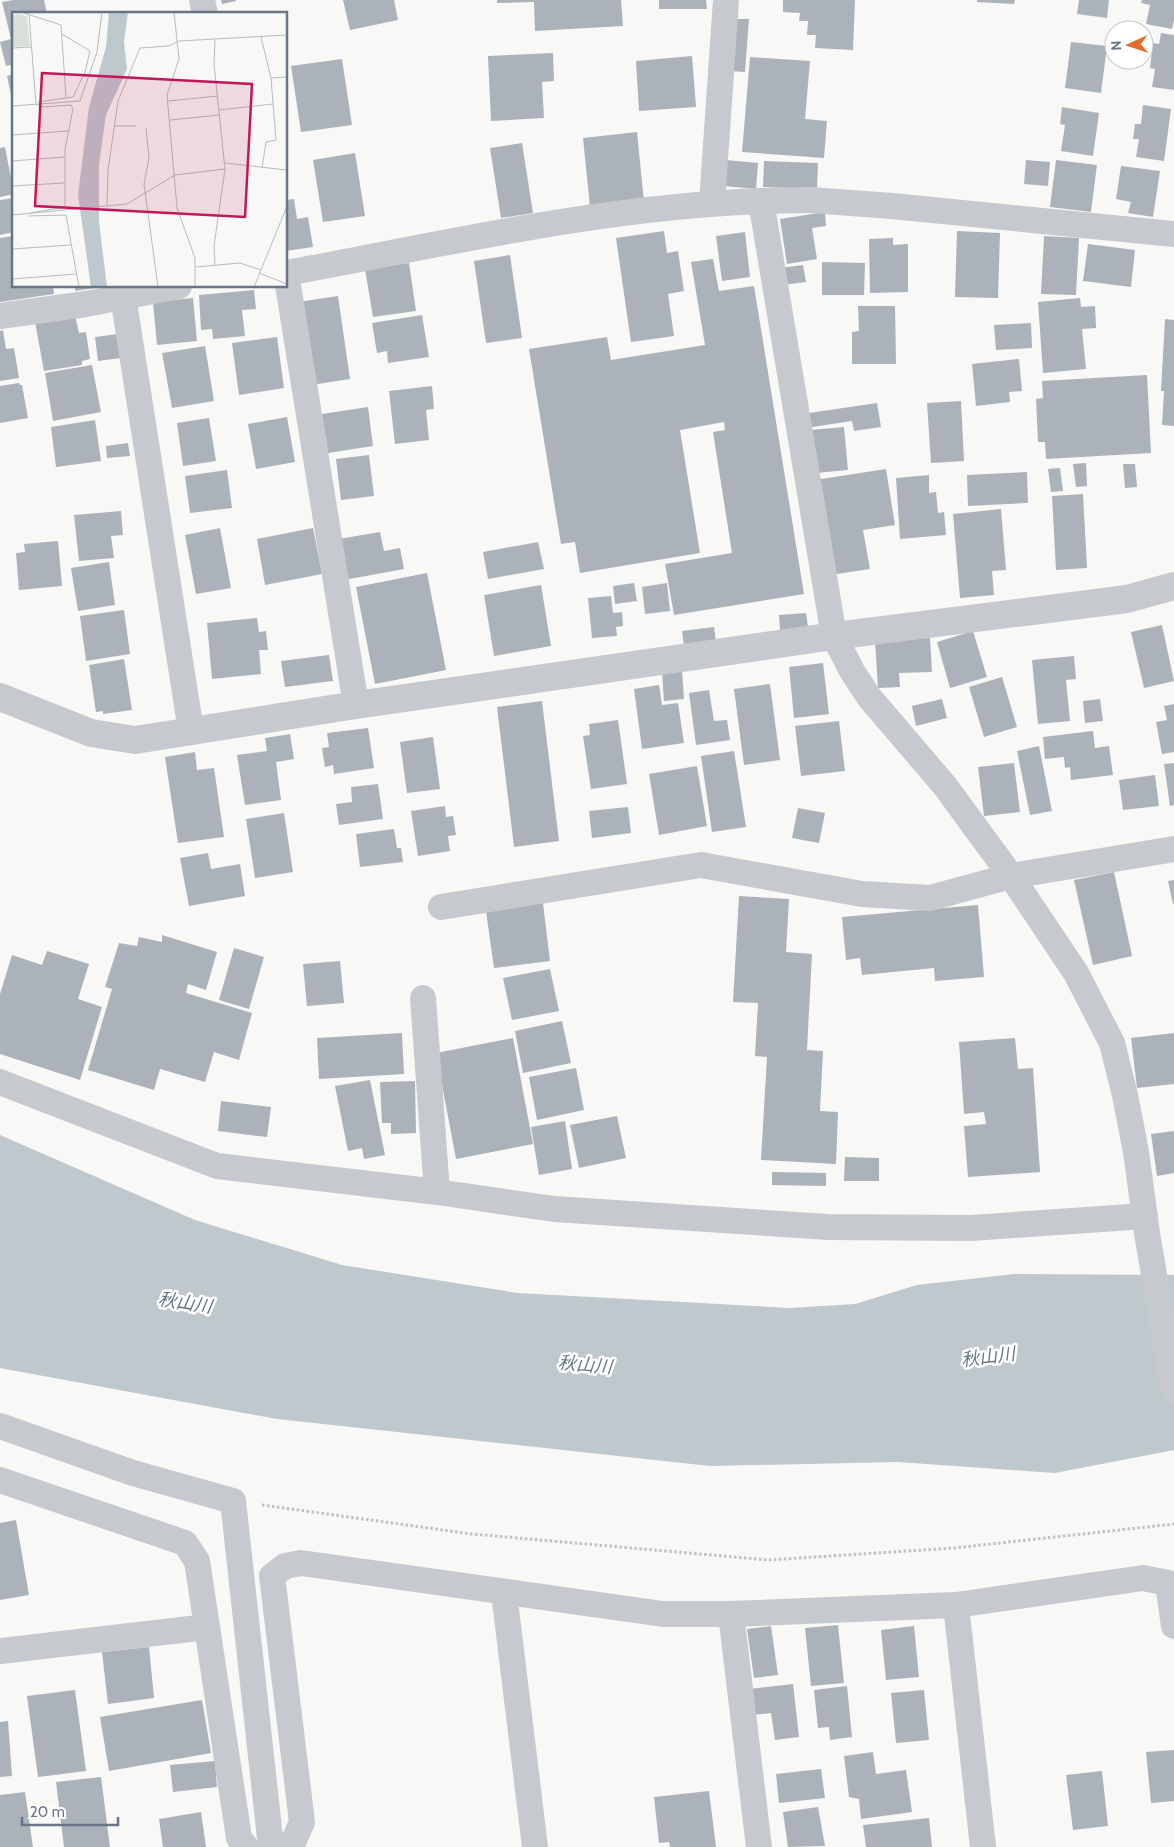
<svg xmlns="http://www.w3.org/2000/svg" width="1174" height="1847" font-family="Cabin,'Noto Sans JP',sans-serif">
<style>
.water{fill:#bfc8cd}
.building{fill:#acb2ba}
.lines{fill:none;stroke-linecap:round;stroke-linejoin:round}
.path{stroke:#bec0c3;stroke-width:3;stroke-dasharray:2.5 2.5;stroke-linecap:butt}
.minor{stroke:#c6c9cd;stroke-width:26}
.tertiary{stroke:#c6c9cd;stroke-width:28}
.labels{text-anchor:middle;dominant-baseline:central;stroke-width:5;stroke-linejoin:round;paint-order:stroke}
.water-label{font-size:18px;font-style:italic;fill:#637682;stroke:#fff}
.inset-road{fill:none;stroke:#b5bcc3;stroke-width:1}
.view{fill:#c2185b;fill-opacity:0.15;stroke:#c2185b;stroke-width:2.5}
.inset-edge{fill:none;stroke:#687587;stroke-width:2.5}
</style>
<rect width="100%" height="100%" fill="#f8f9f6"/>
<!-- water -->
<path class="water" d="M0 1135 195 1220 342 1265 518 1293 789 1308 855 1304 917 1285 1014 1274 1174 1275V1450L1055 1473 898 1462 710 1466 277 1419 0 1368Z"/>
<!-- building -->
<path class="building" d="M13 0H44L47 14H14V64L6 66 0 42 11 39 2 2Z
M221 0H236V1L222 4Z
M343 0H394L398 20 350 30Z
M497 0H621L623 26 535 31 534 2 497 3Z
M659 0H706L707 9H659Z
M783 0H855L853 50 815 48 816 35H807L808 21H799L800 13 783 12Z
M977 0H1015L1014 4 977 2Z
M1079 0H1109L1107 18 1077 14Z
M1142 0H1174V20L1172 29 1146 24 1150 5 1141 3Z
M737 19H749L745 72 728 71Z
M1161 33 1174 35V90L1152 87 1155 69 1150 68 1153 43 1159 44Z
M1071 42 1107 46 1101 93 1065 88Z
M553 53 554 81 542 82 544 118 491 121 488 56Z
M692 56 696 107 639 111 636 61Z
M750 57 810 61 805 119 827 121 824 158 742 152Z
M342 59 352 125 301 132 291 66Z
M14 74V104H13L7 76Z
M1143 105 1171 109 1164 161 1136 157 1139 139H1133L1135 124H1141Z
M1062 107 1099 113 1093 156 1061 151 1065 125 1060 124Z
M637 132 644 202 590 207 583 138Z
M522 143 533 213 501 218 490 148Z
M5 147 14 194 0 197V148Z
M355 153 365 216 323 222 313 160Z
M726 160 758 163 756 189 724 186Z
M1026 160 1050 162 1048 186 1024 184Z
M1056 160 1097 165 1091 212 1050 207Z
M764 161 818 163 817 189 763 187Z
M1121 166 1160 171 1153 217 1128 213 1131 202 1116 199Z
M14 198V232L0 235V200Z
M294 199 297 219 308 217 313 247 286 251V200Z
M825 212 826 226 812 228 817 259 787 264 780 219Z
M664 231 667 253 678 251 684 291 668 294 674 336 631 342 616 238Z
M957 231 1000 233 998 298 955 297Z
M745 232 750 277 722 281 716 236Z
M14 236V286H53L54 294 0 302V238Z
M1044 236 1079 238 1076 295 1041 294Z
M893 238V245L908 244V292L870 293 869 239Z
M1088 244 1135 250 1131 287 1083 281Z
M510 255 522 338 486 343 474 261Z
M713 259 719 291 754 286 804 594 674 615 665 564 732 553 713 432 725 430 724 422 680 430 700 553 580 573 575 542 561 544 529 349 607 337 611 360 705 345 691 262Z
M822 262 865 263 864 295H822Z
M409 263 416 311 373 317 365 269Z
M803 265 806 282 781 285 779 268Z
M75 286H102V287L75 291Z
M254 290 256 309 242 310 245 336 213 339 212 329 201 330 199 295Z
M338 296 350 379 311 385 298 302Z
M193 298 197 341 157 345 153 302Z
M1080 298 1081 307 1095 306 1096 328 1082 329 1086 369 1043 373 1038 302Z
M858 306H895L896 364H852V332L859 331Z
M75 315 79 333 86 332 90 359 82 361V365L44 371 35 322Z
M422 315 429 357 388 363 387 351 377 353 372 323Z
M1165 319 1174 320V426L1162 425 1164 391H1161Z
M1031 323 1032 348 996 350 994 325Z
M3 330 6 349 14 348 19 378 0 381V331Z
M118 334 121 358 98 361 95 337Z
M277 337 284 388 239 395 232 343Z
M205 346 214 401 172 408 162 353Z
M1019 359 1022 391 1009 392 1010 402 976 406 972 364Z
M92 365 101 412 53 421 45 373Z
M1147 375 1151 453 1046 459 1045 442H1038L1036 399 1043 398 1042 381Z
M19 383 20 385H22L28 418 0 423V386Z
M432 386 434 409 426 410 429 440 395 444 389 391Z
M961 401 964 461 931 463 927 403Z
M877 403 881 427 854 431 852 421 812 427 809 413Z
M368 407 373 446 328 453 322 414Z
M287 417 295 462 256 469 248 424Z
M209 418 216 461 183 466 177 423Z
M95 420 101 461 56 467 51 427Z
M844 427 848 470 816 473 811 430Z
M128 443 130 456 107 458 106 446Z
M369 455 374 496 341 500 336 459Z
M1086 463 1087 486 1076 487 1073 464Z
M1123 464H1135L1137 487 1125 488Z
M1060 468 1063 491 1051 492 1048 469Z
M886 469 895 525 863 530 870 569 830 575 815 480Z
M227 470 232 508 190 513 185 476Z
M1027 472 1028 503 968 506 967 475Z
M929 475V493L936 492 938 513 944 512 946 535 900 539 896 478Z
M1083 494 1087 568 1056 570 1052 496Z
M1001 509 1006 570 992 571 994 595 960 598 953 514Z
M121 511 123 535 111 536 114 558 79 561 74 515Z
M220 528 231 588 196 594 185 535Z
M313 528 322 574 265 585 257 539Z
M380 532 384 551 400 548 404 569 344 580 333 540Z
M58 541 62 586 19 590 16 553 25 552 24 544Z
M538 542 544 569 488 579 483 552Z
M109 562 115 605 78 611 71 568Z
M427 573 446 670 375 684 356 587Z
M634 583 637 601 615 604 613 586Z
M667 583 670 611 645 614 642 587Z
M541 585 551 646 494 656 484 595Z
M611 596 613 613 622 612 623 626 616 627 617 636 592 638 588 598Z
M124 610 130 654 86 661 80 616Z
M806 613 808 627 780 630 779 615Z
M257 618 259 632 266 631 268 650H259L261 674 212 679 207 623Z
M1162 625 1174 681 1144 688 1131 632Z
M714 627 716 642 684 646 682 631Z
M973 631 987 677 950 688 937 642Z
M930 638 932 672 899 673 900 687 878 688 875 641Z
M329 655 333 681 285 687 281 661Z
M1074 656 1076 679 1066 680 1070 721 1038 724 1032 660Z
M124 659 132 710 103 714V711L96 712 89 665Z
M823 663 829 714 794 718 789 667Z
M682 670 684 699 664 701 662 672Z
M1002 677 1017 727 984 737 969 687Z
M770 684 780 760 744 765 734 689Z
M659 685 662 705 678 703 684 743 642 749 634 689Z
M709 690 714 721 727 720 730 740 696 745 689 693Z
M942 699 947 718 916 726 912 706Z
M1100 699 1103 721 1085 723 1083 701Z
M542 701 559 841 514 847 497 707Z
M1174 704V752L1162 754 1156 722 1167 720 1164 706Z
M618 720 627 784 591 789 583 736 590 735 589 724Z
M839 721 845 771 801 776 795 726Z
M368 728 374 768 334 774 333 765 325 767 322 748 329 747 327 733Z
M1093 731 1095 748 1109 746 1113 775 1071 780 1070 767 1065 768 1064 757 1045 759 1043 737Z
M290 734 294 759 276 762 281 800 245 805 237 755 267 751 265 738Z
M433 737 440 789 407 793 400 742Z
M1039 746 1052 811 1030 815 1017 751Z
M734 751 746 827 712 832 701 756Z
M195 752 197 770 214 768 224 837 178 843 165 757Z
M1014 763 1020 812 984 816 978 767Z
M1174 763V805L1170 806 1164 764Z
M697 766 707 826 659 835 649 774Z
M1155 775 1159 806 1123 810 1119 780Z
M378 784 383 819 339 825 336 804 352 802 351 787Z
M445 806 446 817 453 816 456 835 448 836 450 851 418 856 411 811Z
M628 807 631 833 592 838 589 811Z
M798 808 825 813 819 843 792 838Z
M284 813 293 872 255 878 246 819Z
M394 829 397 848H401L403 862 360 867 356 834Z
M208 853 211 869 240 864 245 896 189 906 180 858Z
M1114 872 1132 956 1093 965 1074 880Z
M1174 880V904H1173L1168 881Z
M739 896 789 899 786 952 812 954 807 1050 823 1051 820 1111 838 1112 836 1164 761 1160 767 1057 755 1056 758 1003 733 1002Z
M543 903 550 961 494 968 486 911Z
M978 905 984 977 935 981 934 968 862 975 860 958 846 960 842 917Z
M162 935 217 952 206 990 188 984 186 993 252 1013 239 1060 214 1052 205 1082 160 1069 154 1090 88 1070 112 989 105 987 119 943 137 946 139 937 162 942Z
M234 948 264 957 249 1009 219 1000Z
M47 951 89 964 78 999 102 1007 80 1080 0 1054V994L12 955 42 965Z
M340 961 344 1003 307 1006 303 964Z
M550 969 559 1011 512 1020 503 978Z
M562 1021 571 1063 523 1073 515 1031Z
M402 1033 404 1074 319 1079 317 1038Z
M1174 1033V1084L1137 1088 1131 1038Z
M513 1038 533 1144 456 1159 436 1053Z
M1015 1038 1018 1069 1033 1068 1040 1172 968 1177 964 1126 986 1124 984 1112 964 1114 959 1042Z
M576 1068 584 1110 537 1120 529 1077Z
M370 1080 385 1155 364 1159 362 1148 348 1151 335 1086Z
M415 1081 416 1133 391 1134V1123H382L380 1082Z
M221 1101 271 1107 267 1137 218 1131Z
M617 1116 626 1158 579 1168 570 1125Z
M565 1121 572 1169 539 1175 531 1127Z
M1174 1131V1173L1157 1176 1151 1134Z
M845 1157 879 1158V1181H844Z
M772 1172 826 1173V1186L772 1185Z
M16 1520 29 1595 0 1600V1523Z
M838 1625 844 1683 811 1686 805 1628Z
M771 1626 778 1675 754 1678 747 1629Z
M914 1626 919 1677 886 1680 881 1630Z
M149 1647 154 1698 108 1704 102 1652Z
M793 1684 799 1737 775 1740 771 1713 753 1715 749 1689Z
M847 1686 852 1737 830 1740 829 1727 818 1728 814 1690Z
M75 1690 86 1771 38 1777 27 1696Z
M924 1690 929 1740 896 1743 891 1693Z
M202 1700 211 1753 109 1771 100 1717Z
M8 1721 12 1776 0 1777V1722Z
M1174 1750V1801L1151 1803 1146 1752Z
M873 1752 876 1774 906 1770 912 1812 861 1819 859 1799 849 1797 844 1756Z
M215 1761 217 1787 173 1792 170 1765Z
M821 1769 825 1798 779 1803 776 1774Z
M1102 1771 1108 1826 1073 1830 1066 1775Z
M101 1777 110 1847H64L56 1782Z
M709 1791 716 1847H670L669 1842 659 1843 654 1797Z
M25 1792 33 1847H0V1795Z
M818 1807 825 1846 788 1847 783 1812Z
M201 1812 206 1847H163L159 1819Z
M929 1818 932 1847H866L863 1825Z"/>
<g class="lines">
<!-- path -->
<path class="path" d="M262 1505 472 1534 768 1560 954 1548 1174 1524"/>
<!-- minor -->
<path class="minor" d="M202 0 205 14
M761 201 810 200 892 206 1174 234
M712 203 726 0
M286 273C444 244 601 207 761 201L834 636 852 671 869 697 945 786 1011 876 1076 973 1112 1043 1125 1095 1136 1152 1147 1233 1174 1392
M286 273 356 705
M123 296 191 731
M0 316 86 304 179 286
M441 907 701 865 862 894 930 898 1011 876 1174 849
M423 998 437 1192
M0 1082 217 1166 437 1192 554 1209 828 1227 971 1228 1145 1216
M0 1426 133 1473 233 1501 271 1847
M0 1480 185 1543 197 1561 239 1838 246 1847
M504 1593 535 1847
M956 1605 983 1847
M731 1614 759 1847
M0 1651 207 1627
M291 1847 302 1822 272 1576 285 1566 301 1563 663 1614H731L956 1605 1143 1578 1168 1583 1174 1626"/>
<!-- tertiary -->
<path class="tertiary" d="M0 697 91 733 135 740 356 705 834 636 1127 599 1174 586"/>
</g>
<g class="labels">
<!-- water labels -->
<g class="water-label">
<text transform="translate(185 1303) rotate(9)">秋山川</text>
<text transform="translate(988 1357) rotate(-7)">秋山川</text>
<text transform="translate(585 1365) rotate(5)">秋山川</text>
</g>
</g>
<!-- overview -->
<g transform="translate(12 12)">
<rect width="275" height="275" fill="#f8f9f6"/>
<path d="M6 2 15 4 18 34 0 35V4Z" fill="#d9e0d7"/>
<path d="M97 0H116L112 30 115 57 94 103 87 153V210L95 275H79L66 183 77 95 94 35Z" fill="#bfc8cd"/>
<path class="inset-road" d="M9 0 49 13 54 85M162 0 167 47 155 83 165 196 183 246V275M17 3 24 92M249 25 259 66 264 128 254 130 250 156M0 36 20 35M259 66 275 65M156 89 206 84M26 90 61 85 73 60 78 39 50 22M0 94 68 89 85 40 90 0M207 98 261 92M158 108 207 103M102 114H124M134 116 137 146 132 172 146 275M0 123 56 119M0 149 52 145M213 151 275 158M0 174 52 171M95 194 96 158 106 89 128 36 157 34 167 29 275 23M18 201 53 195V137L61 97 59 93 31 95 24 92M0 203 115 192 163 163 213 157 202 52 203 28M16 204 54 203 67 275M0 237 59 233M203 253 202 234 213 157M184 255 228 251 249 258M247 261 275 272M0 267 64 262M242 275 275 194"/>
<path class="view" d="M30 61 240 72 233 205 23 194Z"/>
<rect width="275" height="275" class="inset-edge"/>
</g>
<!-- north arrow -->
<g transform="translate(1129 45) rotate(267)"><circle r="24" fill="#ffffff" stroke="#c3c8cf"/>
<path d="M0-4L9 19L0 12L-9 19Z" fill="#e36e2c"/>
<text y="-8" font-size="14" font-weight="bold" text-anchor="middle" fill="#687587">N</text>
</g>
<!-- scale -->
<path d="M22 1817v8h96v-8" fill="none" stroke="#687587" stroke-width="2.5"/>
<text x="30" y="1817" font-size="15" fill="#687587" stroke="#ffffff" stroke-width="4" paint-order="stroke">20 m</text>
</svg>
